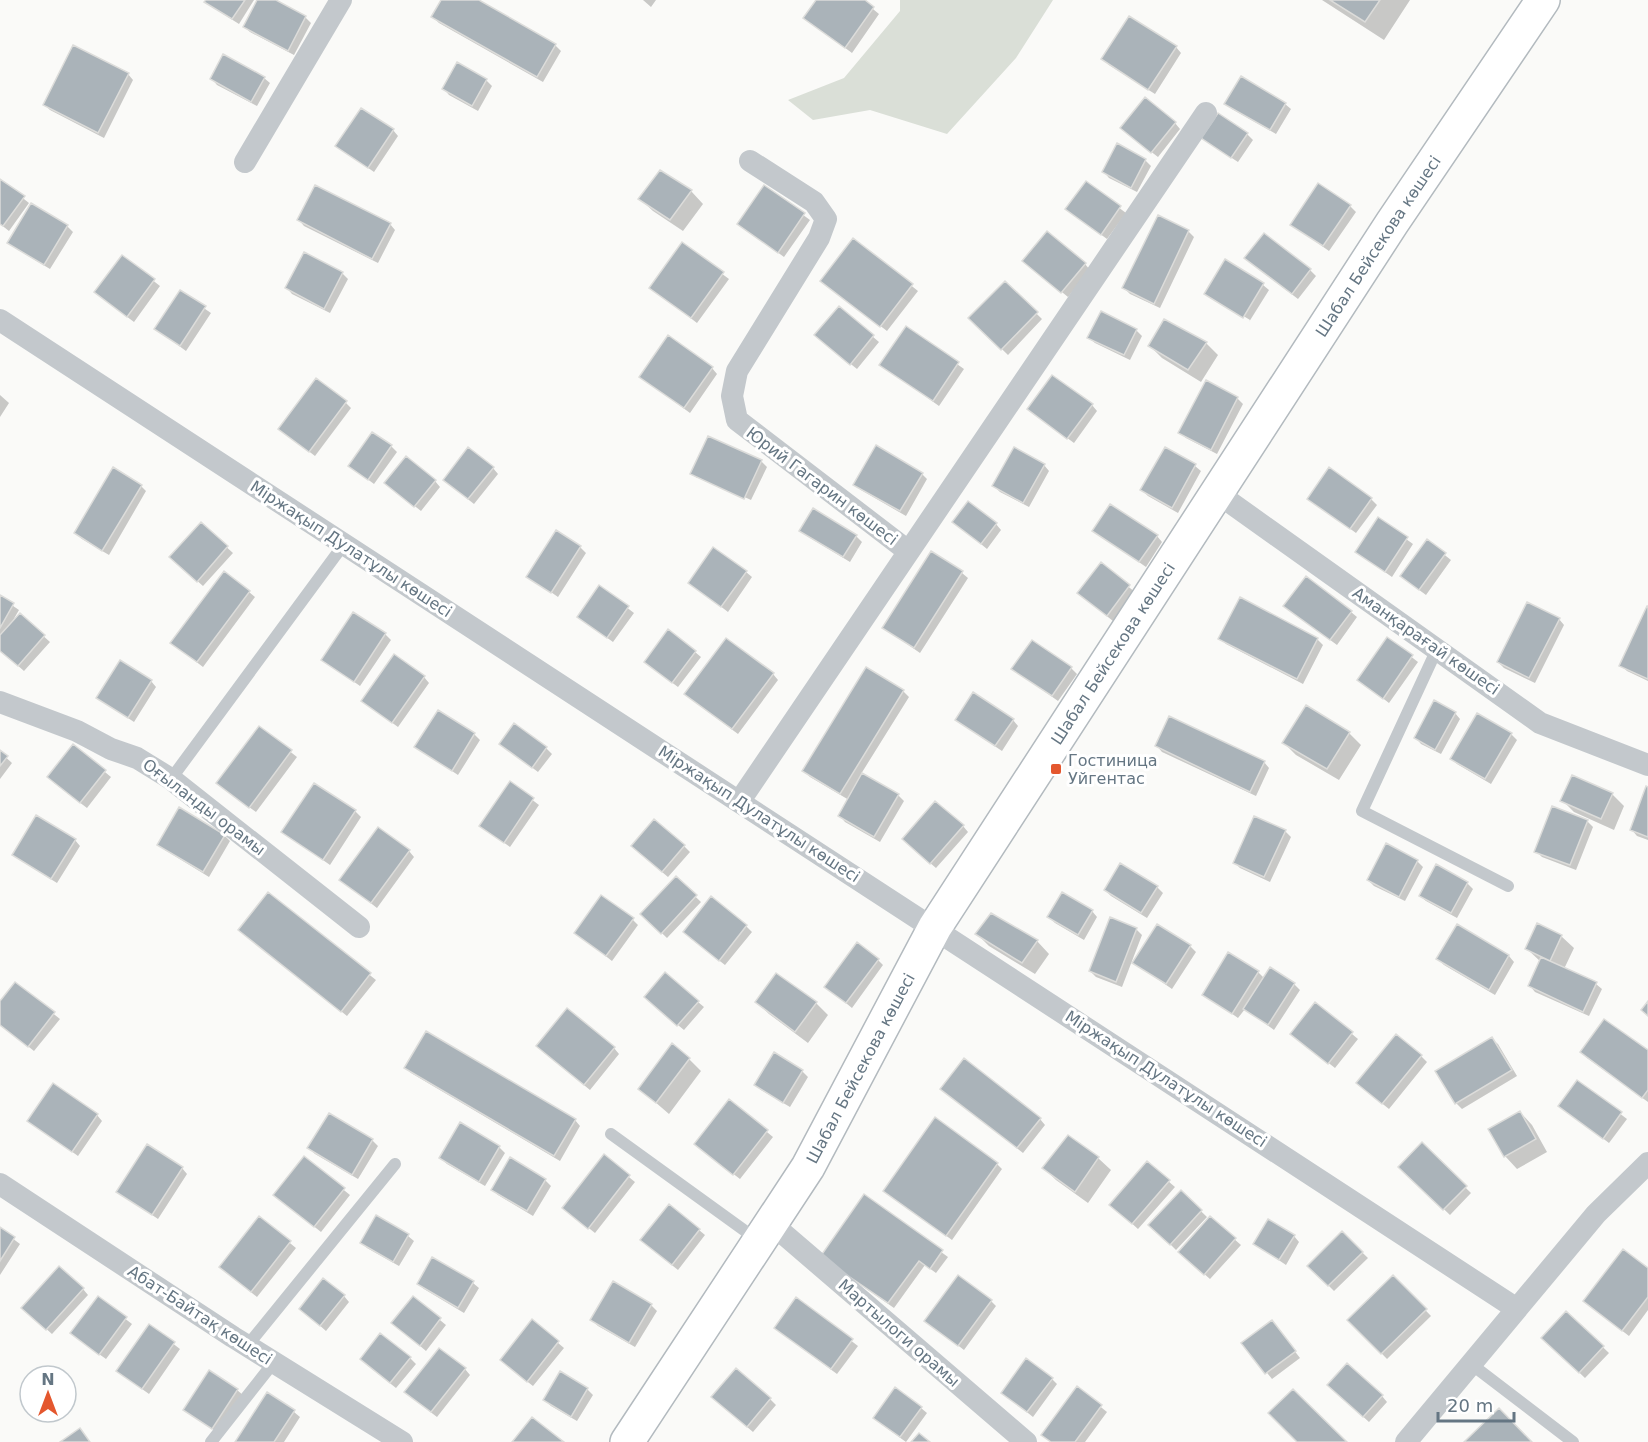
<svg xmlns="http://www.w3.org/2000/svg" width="1648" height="1442" font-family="'DejaVu Sans',sans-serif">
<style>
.green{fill:#dadfd7}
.shadow{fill:#0003}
.building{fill:#aab3b9;stroke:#dcdcda;stroke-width:1.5}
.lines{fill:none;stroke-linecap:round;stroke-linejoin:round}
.secondary-casing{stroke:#b3babf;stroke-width:36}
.lane{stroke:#c3c8cc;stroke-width:12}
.street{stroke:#c3c8cc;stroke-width:22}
.secondary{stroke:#fff;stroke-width:33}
.poi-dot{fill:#e4572e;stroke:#fff;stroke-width:2}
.labels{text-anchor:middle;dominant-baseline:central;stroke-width:6;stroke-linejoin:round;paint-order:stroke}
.street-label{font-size:16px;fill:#657683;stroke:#fff}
.poi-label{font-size:16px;fill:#657683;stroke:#fff;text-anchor:start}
</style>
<rect width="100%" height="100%" fill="#fafaf8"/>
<!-- green -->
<path class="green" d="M900 0H1053L1016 58 947 134 870 110 813 120 788 100 844 78 900 11Z"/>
<!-- shadow -->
<path class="shadow" d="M207 0H254L239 24 212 7 206 2Z
M259 0H273L305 17 311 23 294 55 250 32 244 26Z
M443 0H476L555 45 561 51 543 82 439 23 433 17Z
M643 0H656L651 7Z
M817 0H862L879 14 852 53 805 18Z
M1322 0H1410L1384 40Z
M1176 47 1181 53 1155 94 1109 65 1103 59Z
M128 74 133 80 104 138 50 110 45 105Z
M264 78 270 83 257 106 217 85 212 79Z
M486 80 492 86 478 111 449 95 444 89Z
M1226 104H1285L1291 109 1276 134 1232 109Z
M1175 123 1180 129 1158 157 1128 134Z
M393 130 398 136 374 172 337 146Z
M1247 134 1253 140 1238 162 1209 143Z
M1145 160 1151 166 1137 192 1109 178 1104 172Z
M0 180 29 203 9 231 0 224Z
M1086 183 1126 213 1107 239 1073 214Z
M765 187 810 220 784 257 739 224Z
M691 191 703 204 683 231 653 211 640 199Z
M32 205 67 226 73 232 50 269 15 248 9 242Z
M1350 206 1356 212 1329 251 1292 225Z
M299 220 390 224 395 230 378 263 304 226Z
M1188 231 1194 237 1160 308 1130 294 1124 288Z
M854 240 918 291 887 331 828 286Z
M682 244 729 279 697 323 651 288Z
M123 257 160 286 134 322 102 298Z
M1226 261 1263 285 1269 290 1249 322 1250 320 1206 293Z
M1085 264 1090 270 1068 297 1030 266Z
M1252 264 1310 270 1316 276 1298 299Z
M342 273 348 279 330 313 292 294 287 288Z
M1005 283 1042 319 1008 355 970 318Z
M180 292 211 313 186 351 156 329Z
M839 308 879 342 857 369 822 341Z
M906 328 964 369 939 406 881 365Z
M1136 330 1142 336 1130 360 1095 343 1089 338Z
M1206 343 1218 355 1201 382 1162 358 1150 346Z
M712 368 717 374 690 413 641 377Z
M0 395 9 403 0 417Z
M1237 398 1243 404 1217 454 1186 438 1180 433Z
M346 403 351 408 315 456 286 434Z
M1092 405 1097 411 1074 443 1035 414Z
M391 446 397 452 374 484 350 466Z
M1165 449 1195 466 1201 471 1178 513 1148 496 1142 490Z
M761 461 767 467 751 500 697 475V478L692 474Z
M1044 465 1049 471 1029 507 1000 492 994 486Z
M493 468 498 474 474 504 450 485Z
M922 474 927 479 906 516 861 490 855 484Z
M435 481 440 487 421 511 392 488Z
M141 486 146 491 109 555 82 539 76 533Z
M1309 499H1371L1377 505 1356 533Z
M1378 519 1413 544 1392 577 1356 552Z
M954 522 996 524 1001 530 987 549Z
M201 524 233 553 203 586 177 563Z
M801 531 856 536 862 542 850 562 807 536Z
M1094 531 1157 536 1162 542 1146 567Z
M1427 541 1451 560 1426 595 1407 581Z
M580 547 586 553 558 597 528 576Z
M1101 565 1135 592 1113 621 1084 598Z
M746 572 752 577 728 612 690 583Z
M962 573 968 578 920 653 884 628Z
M600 587 634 613 613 642 585 622Z
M249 592 255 597 203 667 178 648Z
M0 597 19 610 12 622 20 615 50 642 24 671 0 650Z
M1648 608V681L1627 671 1621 665Z
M1291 611 1351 612 1357 617 1337 645Z
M1559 619 1564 625 1535 683 1504 668 1498 662Z
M385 634 391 640 360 686 323 660Z
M1220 638 1317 639 1323 645 1303 684 1226 644Z
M1388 639 1418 662 1389 703 1359 680Z
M695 652 701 657 678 687 651 667Z
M1071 668 1077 674 1058 701 1013 669Z
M773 674 778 680 738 734 692 700Z
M424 677 429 683 398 727 369 706Z
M151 681 156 687 134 722 98 698Z
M903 691 909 697 861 774 898 795 904 801 880 842 845 822 840 816 849 800 810 777 804 771Z
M438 712 474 734 480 740 458 775 416 747Z
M1455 713 1460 719 1441 754 1421 744 1416 738Z
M1478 715 1511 734 1517 740 1491 784 1457 764 1452 759Z
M1013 720 1018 726 1002 751 963 725Z
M260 728 297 757 256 812 224 789Z
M1349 733 1361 745 1339 780 1296 755 1284 743Z
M501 744 546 748 552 754 538 772Z
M73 746 111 777 87 808 54 783Z
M1157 746 1264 762 1269 768 1256 796 1162 752Z
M0 752 12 763 0 779Z
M510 783 539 805 510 847 481 826Z
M1648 789V840L1637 836 1632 830Z
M1612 794 1624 806 1614 830 1574 812 1562 800Z
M180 809 225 836 230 841 209 877 165 850 159 845Z
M355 811 361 817 330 865 283 832Z
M1585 819 1593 827 1576 870 1542 857 1536 851Z
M963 826 968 832 936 868 909 845Z
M1285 831 1291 837 1270 882 1240 868 1235 863Z
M75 840 80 846 57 883 20 860 14 855Z
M684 846 690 852 668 877 638 852Z
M409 851 414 857 377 908 341 880Z
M1417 861 1423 867 1405 901 1374 886 1368 880Z
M676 878 701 902 667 938 642 914Z
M1467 883 1473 889 1457 918 1426 901 1420 896Z
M1157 887 1163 893 1147 918 1111 896 1105 890Z
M268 894 376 980 347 1016 240 930Z
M1092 911 1097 917 1084 940 1055 923 1049 917Z
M633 920 638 925 612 961 576 933Z
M746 926 752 932 725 965 690 938Z
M1458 926 1509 956 1514 962 1495 995 1444 965 1438 959Z
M1136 929 1142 935 1122 987 1096 977 1090 971Z
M977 934 1037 941 1049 954 1035 974 989 946Z
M1561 936 1574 948 1564 969 1596 984 1602 989 1589 1016 1535 992 1530 986 1541 962 1527 949Z
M1190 946 1196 952 1172 989 1134 963Z
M878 960 883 965 852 1008 826 987Z
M1258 972 1264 978 1294 984 1300 990 1274 1030 1245 1009 1238 1018 1204 994Z
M16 984 60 1019 34 1051 0 1024V1003Z
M698 1002 704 1007 684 1030 651 1003Z
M757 1002 816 1003 828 1015 808 1043 769 1014Z
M1316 1004 1358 1039 1335 1068 1298 1039Z
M1492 1039 1498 1044 1517 1076 1462 1109 1456 1103 1437 1072Z
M614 1048 619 1054 590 1090 543 1052Z
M1582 1052H1648V1102L1587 1058Z
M774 1054 802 1071 808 1077 790 1107 761 1090 756 1085Z
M1421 1056 1427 1062 1389 1109 1364 1089Z
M689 1059 701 1071 669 1114 640 1089Z
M406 1068 575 1120 580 1126 560 1161 411 1073Z
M1578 1082 1627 1119 1609 1143 1560 1106Z
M942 1089 1040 1119 1045 1125 1023 1153Z
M730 1102 773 1137 740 1179 702 1150Z
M1520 1112 1532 1125 1547 1152 1517 1169 1505 1156 1490 1130Z
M97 1115 102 1121 78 1156 29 1121Z
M329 1115 372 1140 378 1146 358 1179 315 1154 309 1148Z
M1422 1145 1471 1193 1450 1215 1400 1167Z
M499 1147 505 1153 485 1186 447 1164 441 1158Z
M604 1157 635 1182 595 1233 570 1213Z
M304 1158 350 1195 321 1232 281 1200Z
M1098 1158 1111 1170 1088 1203 1056 1180 1044 1168Z
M510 1159 545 1180 551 1186 533 1216 498 1195 493 1190Z
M1147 1163 1175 1187 1138 1229 1117 1210Z
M997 1164 1002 1169 952 1240 885 1191Z
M182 1168 187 1174 158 1219 118 1192Z
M1181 1192 1207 1217 1176 1250 1151 1225Z
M865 1197 948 1257 936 1273 925 1265 894 1308 828 1262Z
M376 1217 408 1236 414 1241 399 1266 367 1248 361 1242Z
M259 1218 296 1248 257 1297 226 1272Z
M1210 1218 1241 1245 1210 1279 1185 1257Z
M0 1229 20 1244 0 1275Z
M699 1230 705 1235 678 1270 648 1246Z
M1342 1233 1368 1258 1334 1291 1309 1266Z
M1294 1236 1299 1242 1286 1265 1255 1244Z
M433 1259 473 1283 479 1288 464 1313 424 1289 418 1284Z
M1648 1270V1310L1629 1336 1591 1307Z
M1393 1277 1431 1316 1387 1359 1349 1320Z
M83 1289 88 1295 52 1334 23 1308Z
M344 1296 349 1302 326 1331 301 1309Z
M98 1298 132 1324 106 1359 78 1339Z
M413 1298 446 1325 426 1351 393 1323Z
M796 1299 858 1346 837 1374 781 1333Z
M991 1301 996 1306 964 1350 926 1321Z
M651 1305 657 1311 635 1347 598 1326 592 1320Z
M1567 1313 1609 1353 1585 1378 1543 1338Z
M532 1321 564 1348 533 1386 507 1366Z
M1272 1322 1300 1358 1272 1379 1243 1343Z
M150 1326 180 1349 149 1394 124 1376Z
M410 1358 416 1364 396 1388 367 1365Z
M465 1369 470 1375 437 1417 412 1398Z
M1052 1379 1057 1384 1033 1417 1003 1393Z
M1077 1388 1107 1412 1085 1442H1051L1043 1434Z
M587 1389 593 1395 577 1421 551 1406 545 1400Z
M237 1390 243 1395 218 1433 185 1409Z
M1335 1391 1382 1396 1387 1402 1369 1422Z
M770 1399 776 1405 753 1432 719 1403Z
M921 1408 927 1413 906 1442 881 1424Z
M294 1412 300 1417 284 1442H237Z"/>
<!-- building -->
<path class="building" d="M206 0H245L232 19 204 2Z
M257 0H276L306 16 288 51 243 27Z
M441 0H479L556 44 537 77 431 17Z
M816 0H865L874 7 845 48 803 18Z
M1330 0H1380L1365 22Z
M1129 16 1177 46 1148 90 1101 59Z
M73 45 129 73 98 133 43 105Z
M223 54 265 77 251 102 210 79Z
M457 62 487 79 472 106 442 89Z
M1241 76 1286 103 1270 130 1224 104Z
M1145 97 1176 122 1151 153 1120 128Z
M361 108 394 129 368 168 335 146Z
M1218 113 1248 133 1231 158 1201 138Z
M1117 143 1146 159 1131 188 1102 172Z
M660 170 692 190 670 220 638 199Z
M0 179 25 196 3 226 0 224Z
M1086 181 1121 206 1101 235 1065 209Z
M1318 183 1351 205 1323 246 1290 225Z
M315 185 391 223 372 259 297 220Z
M764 185 805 213 778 253 737 224Z
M31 203 68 225 44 265 7 243Z
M1158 215 1189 230 1154 304 1122 288Z
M1047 231 1086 263 1061 293 1022 261Z
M1264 233 1311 269 1292 294 1244 258Z
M853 238 913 284 880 327 820 281Z
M682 242 724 272 691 318 649 288Z
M304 252 343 272 324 309 285 288Z
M122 255 155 279 127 317 94 292Z
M1225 259 1264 283 1243 318 1204 294Z
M1005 281 1038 312 1001 350 968 318Z
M180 290 206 306 180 346 154 329Z
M839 306 874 335 850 365 814 335Z
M1101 311 1137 329 1124 355 1087 338Z
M1164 319 1207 342 1188 370 1148 346Z
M906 326 959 362 933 401 879 365Z
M668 335 713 367 684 408 639 377Z
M1052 375 1093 404 1067 439 1027 409Z
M316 378 347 401 309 452 278 429Z
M1206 380 1238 397 1211 450 1178 433Z
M372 432 392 445 368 480 348 466Z
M708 436 762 460 744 499 690 474Z
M876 445 923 473 900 511 853 485Z
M468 447 494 467 468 499 443 480Z
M1014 447 1045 464 1023 503 992 486Z
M1165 447 1196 464 1172 508 1140 490Z
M406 456 436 480 414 507 384 483Z
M113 467 142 485 102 551 74 533Z
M1329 467 1372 498 1350 529 1307 499Z
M968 501 997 523 981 544 952 522Z
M1110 504 1158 535 1139 562 1092 531Z
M813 508 857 535 843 557 799 531Z
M1378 517 1408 537 1385 572 1355 552Z
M201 522 228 546 197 582 169 557Z
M556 530 581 546 551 593 526 577Z
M1427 539 1446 553 1419 590 1400 576Z
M713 547 747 571 721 607 688 583Z
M931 551 963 571 914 648 882 628Z
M1101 562 1130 585 1107 616 1077 593Z
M224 571 250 591 197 662 170 643Z
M1306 576 1352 611 1330 640 1283 606Z
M599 585 629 606 607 638 577 617Z
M0 595 14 603 0 628Z
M1240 597 1318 638 1297 679 1218 639Z
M1527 602 1560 618 1529 678 1497 662Z
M1647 606H1648V679L1619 666Z
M353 612 386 633 354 682 321 660Z
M20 613 45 635 18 666 0 651V635Z
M668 629 696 651 672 683 644 662Z
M1387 637 1413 655 1383 699 1357 680Z
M726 638 774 673 732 729 684 694Z
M1032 640 1072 667 1052 696 1011 669Z
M394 654 425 676 392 723 361 701Z
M120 660 152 680 128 718 96 698Z
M866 667 904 690 840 794 802 771Z
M973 692 1014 719 995 746 955 720Z
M1434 700 1456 712 1435 750 1414 738Z
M1306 705 1350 732 1327 769 1282 743Z
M438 710 475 733 452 771 414 747Z
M1477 713 1512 733 1485 779 1450 759Z
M1169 716 1265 761 1250 792 1155 746Z
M514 723 547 747 532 768 499 744Z
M259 726 292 750 249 808 216 783Z
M73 744 106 770 80 803 47 777Z
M0 750 8 756 0 766Z
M862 773 899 794 874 837 838 816Z
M1572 775 1613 793 1601 819 1560 801Z
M510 781 534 798 504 843 479 826Z
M314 783 356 810 323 860 281 832Z
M1646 786 1648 787V837L1630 830Z
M935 801 964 825 930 864 902 839Z
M1552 806 1588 820 1570 865 1534 852Z
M179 807 225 835 203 872 157 845Z
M36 815 76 839 51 879 12 855Z
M1254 816 1286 830 1264 877 1233 863Z
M654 819 685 845 662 872 631 846Z
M378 827 410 850 371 903 339 880Z
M1386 843 1418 860 1399 897 1367 880Z
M1120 863 1158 886 1141 913 1104 890Z
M1436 864 1468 882 1451 913 1419 896Z
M676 876 697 895 661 934 640 914Z
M268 892 371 973 341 1012 238 930Z
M1062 892 1093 910 1078 935 1047 917Z
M601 895 634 918 606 956 574 933Z
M711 896 747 925 719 961 683 932Z
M991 913 1038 940 1022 963 975 934Z
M1110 917 1137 928 1116 982 1089 971Z
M1537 923 1562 935 1550 961 1525 949Z
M1157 924 1191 945 1166 984 1132 963Z
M1457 924 1509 955 1489 990 1436 959Z
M857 942 879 959 846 1003 824 987Z
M1228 952 1259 971 1232 1014 1202 995Z
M1541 957 1597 982 1583 1012 1528 986Z
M1270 967 1295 983 1268 1025 1243 1009Z
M665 972 699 1001 677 1026 644 997Z
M776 973 817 1002 795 1032 755 1002Z
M15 982 55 1012 28 1047 0 1025V1001Z
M1648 1001V1016L1641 1010Z
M1315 1002 1353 1032 1328 1064 1290 1034Z
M567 1008 615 1047 584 1085 536 1046Z
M1604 1019 1648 1050V1090L1642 1098 1580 1052Z
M426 1031 576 1119 554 1156 404 1068Z
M1396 1034 1422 1055 1382 1104 1356 1083Z
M1492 1037 1512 1070 1455 1104 1435 1071Z
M672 1043 690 1058 656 1103 638 1089Z
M774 1052 803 1070 783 1103 754 1085Z
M964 1058 1041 1118 1017 1148 940 1089Z
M1577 1080 1622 1112 1603 1139 1558 1106Z
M53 1083 98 1114 72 1152 27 1121Z
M729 1099 768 1130 733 1175 694 1144Z
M1520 1111 1536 1139 1504 1157 1488 1129Z
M329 1113 373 1139 352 1175 307 1148Z
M935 1117 998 1163 946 1236 883 1191Z
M460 1122 500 1146 479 1182 439 1158Z
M1068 1135 1099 1157 1075 1192 1042 1168Z
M1422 1142 1467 1186 1443 1210 1398 1167Z
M147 1144 183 1167 152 1215 116 1192Z
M604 1154 630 1175 588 1229 562 1208Z
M304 1156 345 1188 314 1227 273 1195Z
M510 1157 546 1179 527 1211 491 1190Z
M1147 1161 1170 1180 1132 1224 1109 1205Z
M1181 1190 1202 1210 1170 1245 1148 1225Z
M864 1194 943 1250 930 1269 919 1261 888 1303 820 1257Z
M669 1204 700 1229 672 1265 640 1240Z
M376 1215 409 1234 393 1262 360 1243Z
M259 1216 291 1241 251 1292 219 1267Z
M1210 1216 1236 1238 1204 1275 1178 1252Z
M1268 1219 1295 1235 1279 1260 1253 1244Z
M0 1227 15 1237 0 1261Z
M1342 1231 1363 1252 1328 1286 1307 1266Z
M1623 1249 1648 1268V1297L1622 1331 1583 1301Z
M432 1257 474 1281 458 1308 417 1284Z
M59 1266 84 1288 46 1330 21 1308Z
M958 1275 992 1300 958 1346 924 1321Z
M1393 1275 1427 1309 1381 1354 1347 1320Z
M323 1278 345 1295 320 1326 299 1309Z
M613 1281 652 1304 629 1343 590 1320Z
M98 1296 127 1317 99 1355 70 1333Z
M413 1296 441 1318 420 1346 391 1323Z
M796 1297 853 1339 831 1369 774 1328Z
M1566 1311 1604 1346 1579 1373 1541 1338Z
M532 1319 559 1341 527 1382 500 1360Z
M1272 1320 1296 1351 1265 1374 1241 1343Z
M149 1324 175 1342 142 1389 116 1371Z
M380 1333 411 1357 390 1383 360 1359Z
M439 1348 466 1368 431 1412 404 1392Z
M1026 1358 1053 1378 1027 1412 1001 1393Z
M1347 1363 1383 1395 1363 1417 1327 1385Z
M736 1368 771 1398 747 1427 711 1397Z
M209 1370 238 1389 212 1429 183 1410Z
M560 1371 588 1388 571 1417 543 1400Z
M1077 1386 1102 1405 1075 1442H1051L1041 1435Z
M895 1387 922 1407 900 1437 873 1418Z
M1293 1389 1347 1442H1297L1268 1413Z
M267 1392 295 1410 274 1442H235Z
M1499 1408 1532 1442H1464Z
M532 1417 564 1442H512Z
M80 1428 90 1442H60Z
M919 1433 930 1442H911Z"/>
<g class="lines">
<defs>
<g id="secondary">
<path id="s1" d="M627 1442 808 1167 935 927 1392 223 1543 0"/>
</g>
</defs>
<!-- secondary casing -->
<use href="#secondary" class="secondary-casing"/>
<!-- lane -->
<path class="lane" d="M1437 649 1362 811 1508 886
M171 779 344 544
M611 1134 759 1241
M247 1346 395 1164
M1471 1364 1573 1442
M211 1442 274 1362"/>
<!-- street -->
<path class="street" d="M750 161 814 202 826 219 819 238 737 371 732 396 737 420 908 551
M245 162 341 0
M0 320 1517 1309
M1217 493 1540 723 1648 765
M0 702 77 731 111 749 137 758 171 779 359 927
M739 802 1206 113
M0 1184 233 1337 402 1442
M772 1224 1026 1442
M1406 1442 1596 1214 1648 1163"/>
<!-- secondary -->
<use href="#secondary" class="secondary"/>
</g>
<!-- markers -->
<rect class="poi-dot" x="1050" y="763" width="12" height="12" rx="3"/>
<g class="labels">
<!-- street labels -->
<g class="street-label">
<text stroke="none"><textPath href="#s1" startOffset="1413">Шабал Бейсекова көшесі</textPath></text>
<text transform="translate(822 486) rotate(37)">Юрий Гагарин көшесі</text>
<text transform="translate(351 549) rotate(33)">Міржақып Дулатұлы көшесі</text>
<text transform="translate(1426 641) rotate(35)">Аманқарағай көшесі</text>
<text stroke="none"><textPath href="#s1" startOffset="927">Шабал Бейсекова көшесі</textPath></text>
<text transform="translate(204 807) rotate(37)">Оғыланды орамы</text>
<text transform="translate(759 814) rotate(33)">Міржақып Дулатұлы көшесі</text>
<text stroke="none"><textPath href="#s1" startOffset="441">Шабал Бейсекова көшесі</textPath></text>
<text transform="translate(1166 1079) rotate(33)">Міржақып Дулатұлы көшесі</text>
<text transform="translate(200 1315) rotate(33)">Абат-Байтақ көшесі</text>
<text transform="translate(899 1333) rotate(41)">Мартылоги орамы</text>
</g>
<!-- poi labels -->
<g class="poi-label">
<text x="1068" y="760">Гостиница<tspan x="1068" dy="18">Уйгентас</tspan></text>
</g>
</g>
<!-- north arrow -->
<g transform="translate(48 1394)"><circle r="28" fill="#ffffff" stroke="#c1c8cd" stroke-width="1.5"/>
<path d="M0-4.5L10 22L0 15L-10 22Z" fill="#e4572e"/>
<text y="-9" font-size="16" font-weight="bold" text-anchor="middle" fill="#657683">N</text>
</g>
<!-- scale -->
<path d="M1438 1412v9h76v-9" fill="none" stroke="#657683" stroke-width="3"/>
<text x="1447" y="1412" font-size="18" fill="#657683" stroke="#ffffff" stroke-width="4.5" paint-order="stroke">20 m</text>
</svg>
